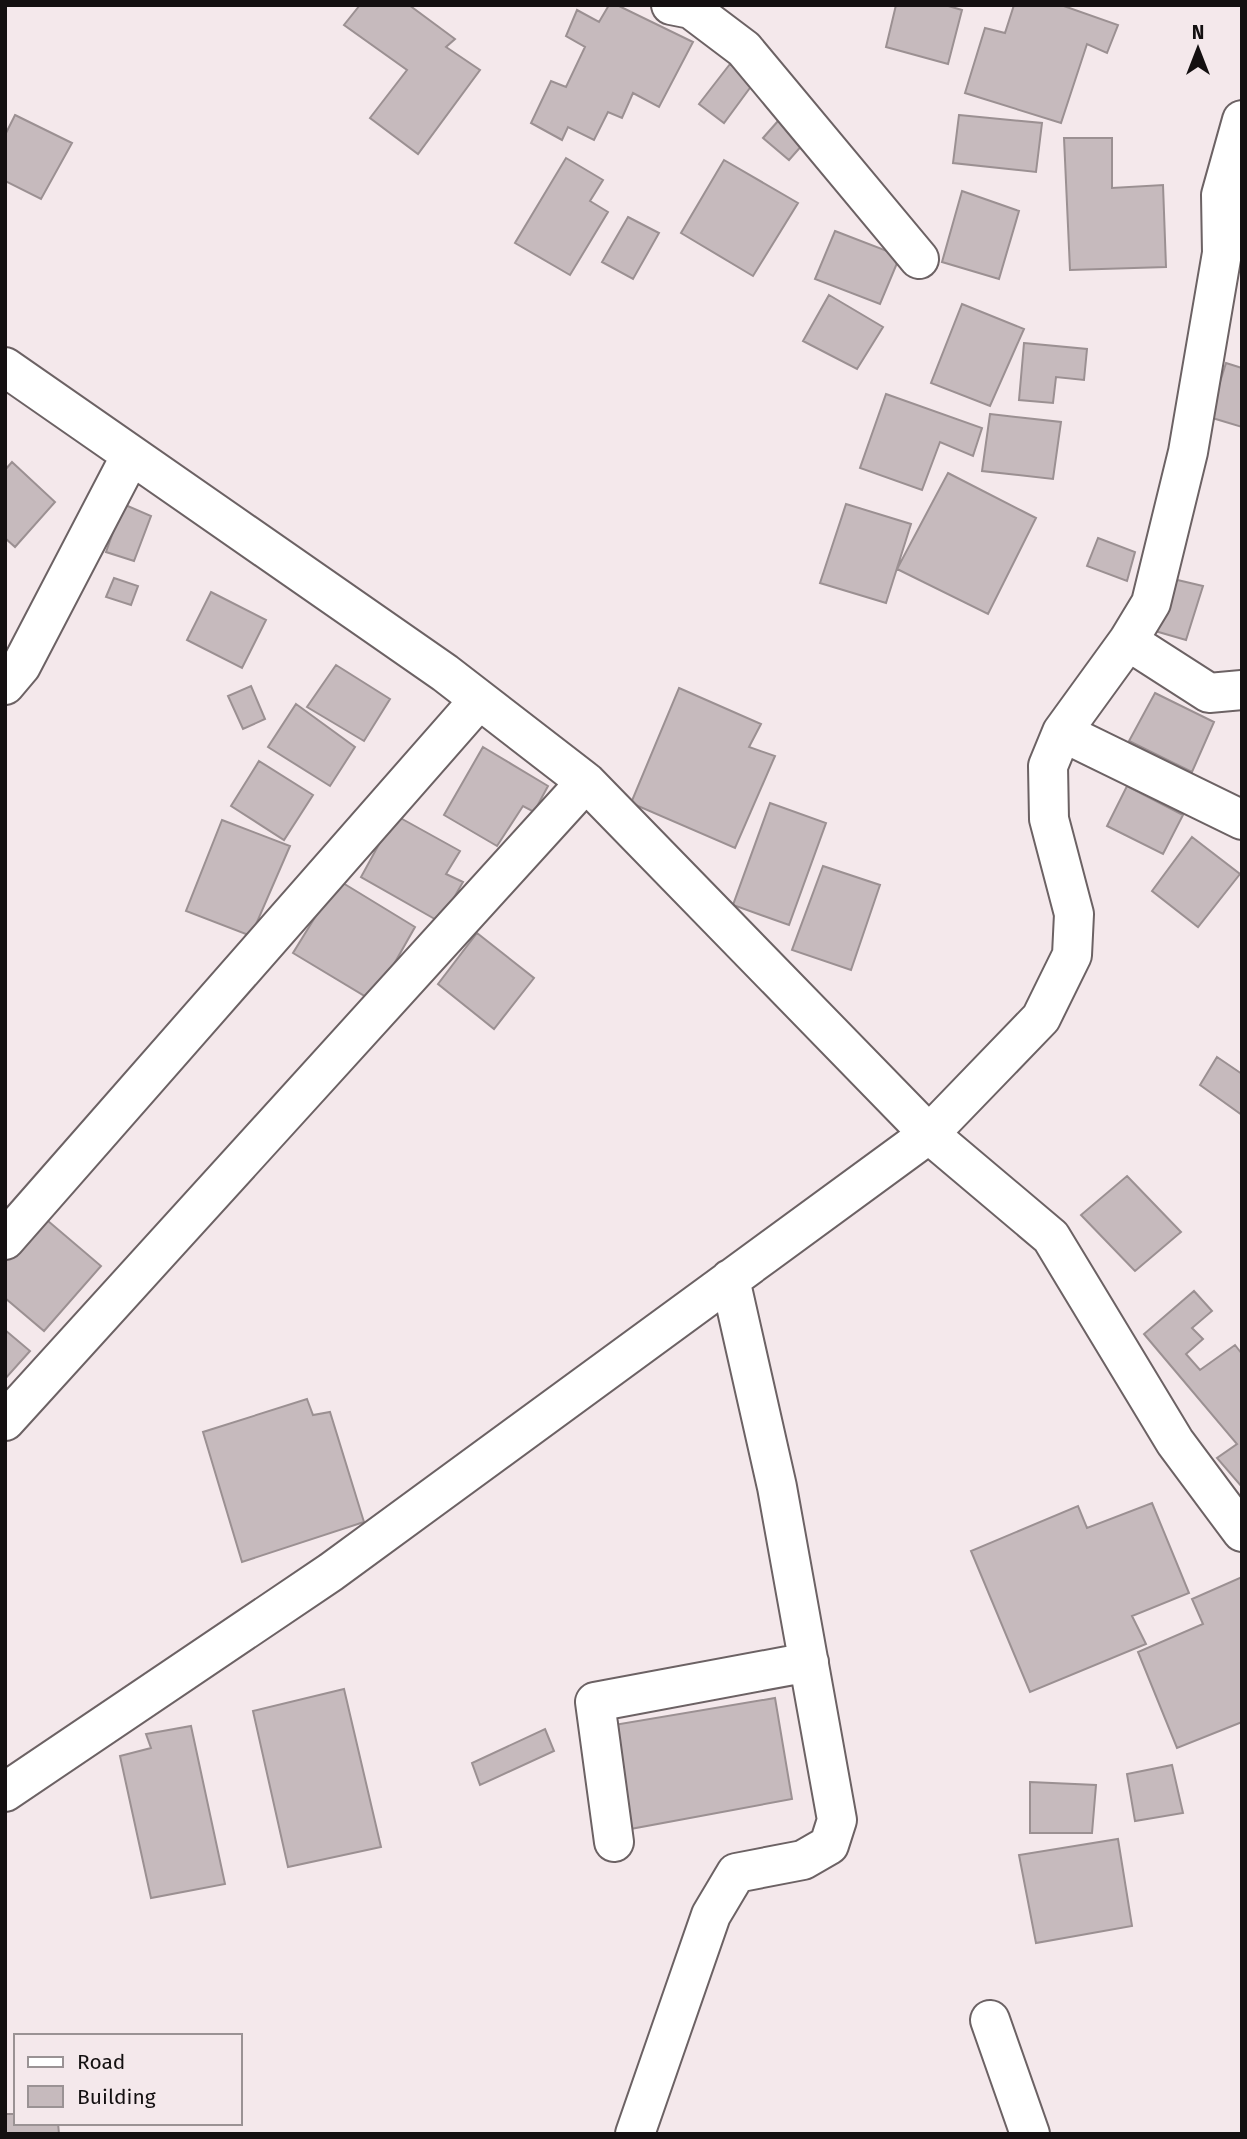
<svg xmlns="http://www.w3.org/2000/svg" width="1247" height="2139" font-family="'Fira Sans',sans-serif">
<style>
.building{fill:#c6babd;stroke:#9b9092;stroke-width:2}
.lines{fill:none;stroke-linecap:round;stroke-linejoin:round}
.minor-casing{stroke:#6c6264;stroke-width:42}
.minor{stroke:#fff;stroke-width:38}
</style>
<rect width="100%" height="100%" fill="#f4e8eb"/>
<!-- building -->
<path class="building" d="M360 5H409L455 39 446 47 480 70 418 154 370 118 407 70 344 25Z
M609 5H617L693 42 659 107 633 93 622 118 608 112 594 140 568 127 562 140 531 123 551 81 566 87 585 47 566 36 577 10 599 22Z
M896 5H945L962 10 948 64 886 47Z
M1014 5H1061L1118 25 1107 53 1087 44 1061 123 965 93 985 28 1005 33Z
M730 64 755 81 724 123 699 104Z
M15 115 72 143 41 199 5 181V135Z
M959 115 1042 123 1036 172 953 163Z
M778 121 804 143 789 160 763 138Z
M1064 138H1112V188L1163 185 1166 267 1070 270Z
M566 158 603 180 590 201 608 212 570 275 515 243Z
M724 160 798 203 753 276 681 233Z
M962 191 1019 211 999 279 942 262Z
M628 217 659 233 633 279 602 262Z
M835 231 900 256 880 304 815 279Z
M829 295 883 327 857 369 803 341Z
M962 304 1024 329 990 406 931 383Z
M1024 343 1087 349 1084 380 1056 377 1053 403 1019 400Z
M1226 363 1242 368V427L1209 417Z
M886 394 982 428 973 456 940 442 922 490 860 468Z
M990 414 1061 422 1053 479 982 471Z
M12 462 55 502 15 547 5 538V470Z
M948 473 1036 518 988 614 897 569Z
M123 504 151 516 134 561 106 552Z
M846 504 911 524 886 603 820 583Z
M1098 538 1135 552 1127 581 1087 566Z
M114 578 138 586 131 605 106 597Z
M1169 578 1203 586 1186 640 1155 631Z
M211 592 266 620 242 668 187 640Z
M336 665 390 699 364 741 307 707Z
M251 686 265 719 243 729 228 696Z
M679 688 761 724 749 747 775 756 735 848 631 803Z
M1155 693 1214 722 1192 772 1129 741Z
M296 704 355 747 330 786 268 747Z
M483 747 548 786 534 812 523 806 497 846 444 815Z
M259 761 313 795 284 840 231 806Z
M1127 786 1183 815 1163 854 1107 826Z
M770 803 826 823 789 925 733 905Z
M395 815 460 851 446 874 463 882 440 922 361 877Z
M222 820 290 846 251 936 186 911Z
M1192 837 1240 874 1198 927 1152 891Z
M823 866 880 885 851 970 792 950Z
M338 880 415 927 373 1001 293 953Z
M477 933 534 978 494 1029 438 984Z
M1217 1057 1242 1074V1115L1200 1085Z
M1127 1176 1181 1232 1135 1271 1081 1215Z
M41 1215 101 1266 44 1331 5 1298V1260Z
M1194 1291 1212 1311 1192 1328 1203 1339 1186 1354 1200 1370 1235 1345 1242 1354V1487L1217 1458 1237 1444 1144 1334Z
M5 1330 30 1351 5 1379Z
M307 1399 313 1415 330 1412 364 1522 242 1562 203 1432Z
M1152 1503 1189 1593 1132 1616 1146 1644 1030 1692 971 1551 1078 1506 1087 1528Z
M1242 1577V1722L1177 1748 1138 1652 1203 1624 1192 1599Z
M344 1689 381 1847 288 1867 253 1711Z
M775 1698 792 1799 625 1830 608 1726Z
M191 1726 225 1884 151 1898 120 1756 151 1748 146 1734Z
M545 1729 554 1751 480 1785 472 1763Z
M1172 1765 1183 1813 1135 1821 1127 1774Z
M1030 1782 1096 1785 1092 1833H1030Z
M1118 1839 1132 1926 1036 1943 1019 1855Z
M5 2114H16V2123H58L59 2134H5Z"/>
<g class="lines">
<defs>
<path id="minor" d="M671 5 691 9 744 49 919 259
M5 367 445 673 586 782 929 1134 1051 1237 1175 1442 1242 1532
M1128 641 1209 693 1242 690
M5 685 21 666 131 455
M1062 732 1242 820
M5 1240 479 700
M5 1421 586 782
M5 1792 331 1572 929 1134 1041 1018 1072 955 1074 914 1049 819 1048 766 1062 732 1128 641 1151 603 1188 452 1222 253 1221 195 1242 120
M614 1842 595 1702 809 1662
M990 2020 1030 2134
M635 2134 711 1915 736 1873 803 1860 829 1845 837 1820 777 1487 730 1279"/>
</defs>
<!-- minor casing -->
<use href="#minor" class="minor-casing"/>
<!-- minor -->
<use href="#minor" class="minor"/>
</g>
<!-- border -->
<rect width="1247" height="2139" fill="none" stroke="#141011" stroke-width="14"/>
<!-- legend -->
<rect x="14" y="2034" width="228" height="91" fill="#f4e8eb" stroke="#9a9294" stroke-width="2"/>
<rect x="28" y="2057" width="35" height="10" fill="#ffffff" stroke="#9a9294" stroke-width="2"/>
<text x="77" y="2069" font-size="21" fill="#141011">Road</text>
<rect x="28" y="2086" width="35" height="21" fill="#c6babd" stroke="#9a9294" stroke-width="2"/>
<text x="77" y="2104" font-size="21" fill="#141011">Building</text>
<!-- north arrow -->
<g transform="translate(1198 49)" stroke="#f4e8eb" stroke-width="5" paint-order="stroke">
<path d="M0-5L12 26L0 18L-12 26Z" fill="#141011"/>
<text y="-10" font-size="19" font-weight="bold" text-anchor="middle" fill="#141011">N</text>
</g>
</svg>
